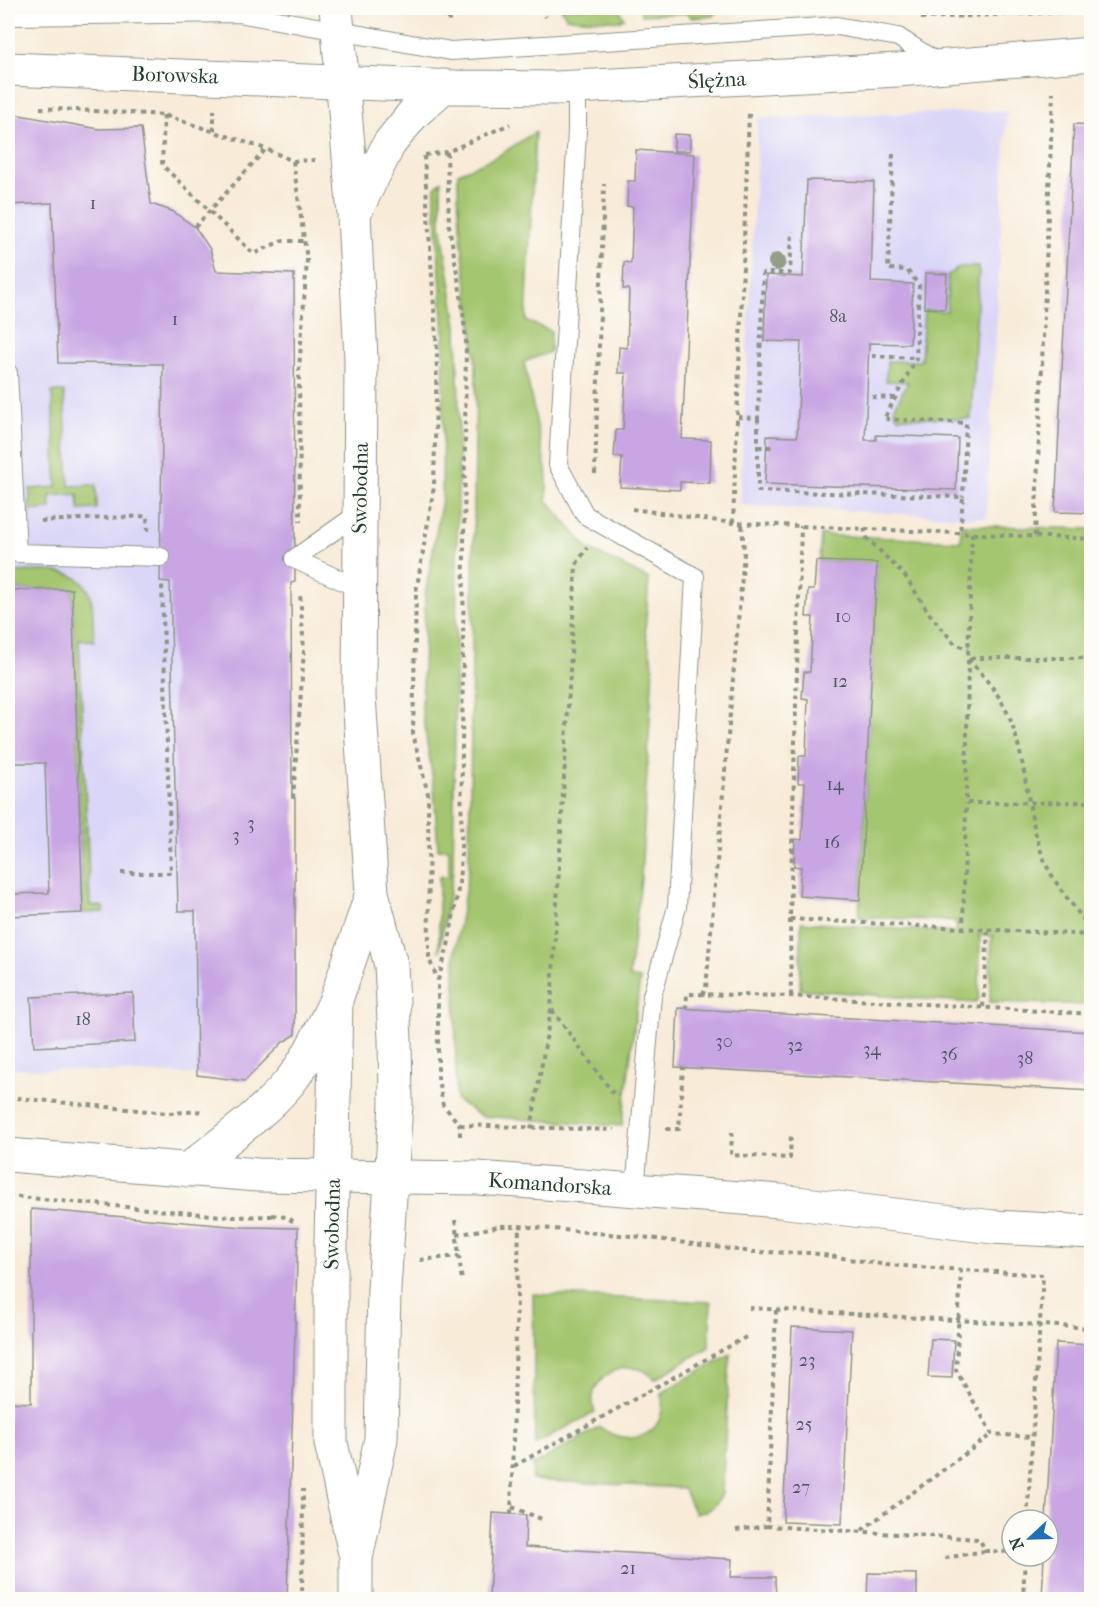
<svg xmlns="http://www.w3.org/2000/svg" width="1099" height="1607" font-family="'IM FELL French Canon',serif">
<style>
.built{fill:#dad6f7}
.green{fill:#a5c66f;stroke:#628252;stroke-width:1.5}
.building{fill:#c8a5e3}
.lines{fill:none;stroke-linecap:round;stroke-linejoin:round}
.lane-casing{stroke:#8c9486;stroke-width:20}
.street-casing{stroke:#8c9486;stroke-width:35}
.secondary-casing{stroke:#8c9486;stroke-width:35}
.path{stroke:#8c9486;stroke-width:4;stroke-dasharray:4.5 4.5;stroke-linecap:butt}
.lane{stroke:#fff;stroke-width:18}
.street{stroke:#fff;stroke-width:33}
.secondary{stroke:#fff;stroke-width:33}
.tree{fill:#939e86}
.labels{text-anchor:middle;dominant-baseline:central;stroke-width:4.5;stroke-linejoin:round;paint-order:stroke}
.number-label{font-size:18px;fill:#495760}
.street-label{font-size:21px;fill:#1f3d34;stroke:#fdfcf7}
</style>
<rect width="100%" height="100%" fill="#fdfcf7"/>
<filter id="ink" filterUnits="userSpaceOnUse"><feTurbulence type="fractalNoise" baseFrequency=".0167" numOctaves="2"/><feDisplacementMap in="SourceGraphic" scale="12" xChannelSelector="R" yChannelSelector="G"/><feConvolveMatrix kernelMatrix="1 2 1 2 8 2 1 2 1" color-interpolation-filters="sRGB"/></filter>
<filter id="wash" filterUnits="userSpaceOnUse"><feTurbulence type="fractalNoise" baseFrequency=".008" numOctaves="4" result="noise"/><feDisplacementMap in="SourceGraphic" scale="24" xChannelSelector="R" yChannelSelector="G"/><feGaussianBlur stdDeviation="1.35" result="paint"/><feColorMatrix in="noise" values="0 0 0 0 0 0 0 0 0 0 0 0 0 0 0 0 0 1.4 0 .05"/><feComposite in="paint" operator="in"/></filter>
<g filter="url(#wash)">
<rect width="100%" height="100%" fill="#f8ebd8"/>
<!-- built -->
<path class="built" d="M1007 111 986 518 740 505 758 118Z
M8 113 99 129 141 128 151 204 172 211 195 227 210 249 216 271 294 274 295 582 291 584 292 798H295V1035L283 1042 245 1081 197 1075 8 1068Z"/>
<!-- green -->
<path class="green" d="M561 8H618L624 18 619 21C602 18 583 21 566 17Z
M641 8H718L713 16 692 18 687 13 641 15Z
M535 132 526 321 551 331 550 352 524 362 547 474V500L587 548 649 579 645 631 653 665 641 879 629 977 640 979 622 1126 481 1116 456 1100 455 950 469 869 476 369C472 302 457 239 458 173L498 156Z
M441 181V224L457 326 459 411 453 871 439 952V877L449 876V849H438L434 787 422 711 425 595 442 499 444 332 435 203V187Z
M960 267H979L971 419 898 417 894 409 908 382 886 381 887 361H921L924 310 947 311 948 275Z
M52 392H64L69 486 96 485 97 509 79 510 78 494 50 496 51 509 30 511V489L57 487Z
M961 525 1091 529V1005L990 1002 991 941 994 936H978L980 939 979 998 974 1003 800 989 801 922 956 933V921L859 917 877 564 819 561 821 535 961 541Z
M8 572C35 572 82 562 91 598 94 611 93 627 94 641L79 639 90 905 103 907 104 912 83 913 72 589 8 590Z
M533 1294 711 1302 709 1347 655 1379C650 1375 645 1370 639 1369 613 1362 584 1386 595 1412L535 1444Z
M730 1354 722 1493C716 1507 710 1511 695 1514L683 1488 532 1480 533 1465 600 1427C630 1450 670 1435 661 1393Z"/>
<g id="blocks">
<!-- building -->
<path class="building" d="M8 113 99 129 141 128 151 204 172 211 195 227 210 249 216 271 294 274 295 582 291 583 292 798H295V1035L283 1042 245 1081 197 1075 195 911H178L170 582 160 581 163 364 58 363 52 203 8 205Z
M1074 124 1092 125V513L1055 512Z
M674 134 690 135V151H674Z
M636 150 695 154 682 439 711 440 710 483 680 482V490L620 487 622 457H614L616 430H623L626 373H618L619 347 627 348 629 289H623L624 262 631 263 633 207 627 206 628 181H635Z
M807 180 874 182 871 282 913 284 910 344 869 343 865 440H876V435L958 438 956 490 765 484 767 436 797 437 801 342 764 341 766 275 803 277Z
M925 273 947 274 945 309 924 308Z
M816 561 877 563 860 900 799 896 801 867 794 866 795 839 802 840 805 783H798L799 759V756H806L808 699 802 698 804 672H810L813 617H806L808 590H814Z
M72 589 83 913 8 916V894L49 893 45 763H8V590Z
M133 993 135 1042 34 1047 31 997Z
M678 1008 1092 1032V1091L675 1067Z
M31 1209 242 1227 298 1228 287 1599H8V1402L31 1403Z
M792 1327 852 1330 842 1524 783 1522Z
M931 1339 954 1340 952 1378 928 1377Z
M1056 1343 1092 1345V1599H1042L1044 1556H1048L1046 1520Z
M493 1513 526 1515 525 1547 732 1559 731 1577H775L776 1599H489Z
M868 1573 917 1574V1599H867Z"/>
</g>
</g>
<g filter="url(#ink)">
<use href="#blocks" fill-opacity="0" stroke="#8c9486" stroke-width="1.5"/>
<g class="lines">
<defs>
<path id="lane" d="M8 16 238 13 451 51 837 26 898 37 940 64
M577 87V132L558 465 585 515 695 577 677 907 652 996 635 1190
M8 373 17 553 161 557
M358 588 294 559 359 513"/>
<path id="street" d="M8 1155 258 1175 478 1178 780 1201 993 1227 1092 1232
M188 1170C221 1142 260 1117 288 1084 309 1059 322 1028 336 1000"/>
<path id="secondary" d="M336 8 354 214 361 359 359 696 372 893 391 965 395 1039 396 1104 384 1289 381 1439 356 1558V1600
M8 69 456 87 556 88 898 70 1092 54
M354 214 389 144 413 114 444 86
M354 1549 331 1443V1243L336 1000 372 893"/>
</defs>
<!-- lane casing -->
<use href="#lane" class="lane-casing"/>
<!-- street casing -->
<use href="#street" class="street-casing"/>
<!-- secondary casing -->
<use href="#secondary" class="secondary-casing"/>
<!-- path -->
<path class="path" d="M449 8V25
M541 8 546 17
M449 14 463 8
M921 18 1092 11
M40 108 164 115 266 149 293 161 315 160
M164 115 162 165 254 254 281 241H304
M214 131V110
M447 152 449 225 462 302 466 340 461 854 459 884 448 946 438 980V1079L443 1105 460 1125V1138
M893 154 888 269 907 270 919 285 916 359 884 419 966 423 963 497
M425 155 447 152 510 124
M424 156 437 352 434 487 416 592 413 734 428 794 429 959 438 980
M293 161 307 260 299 370 300 522
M195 227 266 149
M872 356 916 358
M872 397 896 398
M738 417 758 418 763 273H790L792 231
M758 418V491L963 497 960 533
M758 447H774
M595 474 604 184
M632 509 733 523 1092 539
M41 521 147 516 148 531
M733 523 749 113
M864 528 867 538 905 576 931 616 955 644 968 649
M972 533 968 658C984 677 1001 695 1010 719 1028 765 1026 816 1045 862 1056 887 1076 908 1092 931
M1035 536 1053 92
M1092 658H968L966 803 1092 802
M293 798 304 651 300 592
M121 873H171L162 586
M790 919 1092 935
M963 930 966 803
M702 995 706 988 744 553 742 523
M791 996 790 919 801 526
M983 1007 988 931
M686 1009 687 994 791 996 1092 1014
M552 1010 615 1096
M8 1097 167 1113 204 1111
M460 1125 614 1130
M531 1129 551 1009 576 565 587 548
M666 1129H679L683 1067
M732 1132 731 1155 790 1158 791 1135
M8 1196 233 1217 272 1216
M272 1215 286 1217 296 1223
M455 1220 462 1282
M457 1235 499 1226H519L642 1237 752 1252 811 1253 887 1265 1043 1275 1027 1520
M420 1260 459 1256
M961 1269 956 1370 992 1434 1031 1437
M749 1308 1092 1328
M776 1310 767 1526 979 1539 986 1551 1012 1552
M514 1466 746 1337
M512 1507 544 1520
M511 1514 519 1226
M736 1530 767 1526
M862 1530 992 1434
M945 1558 985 1551
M302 1600 303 1489
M1023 1600 1025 1556"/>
<!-- lane -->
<use href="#lane" class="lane"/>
<!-- street -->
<use href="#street" class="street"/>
<!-- secondary -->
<use href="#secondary" class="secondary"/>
</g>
<!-- trees -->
<circle class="tree" cx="777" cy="262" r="9"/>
</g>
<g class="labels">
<!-- number labels -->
<g class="number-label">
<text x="93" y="203">1</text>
<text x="838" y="316">8a</text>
<text x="175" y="319">1</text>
<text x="843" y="616">10</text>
<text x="840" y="681">12</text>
<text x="835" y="784">14</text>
<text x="251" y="823">3</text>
<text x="236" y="835">3</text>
<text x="832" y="842">16</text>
<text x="83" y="1019">18</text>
<text x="724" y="1041">30</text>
<text x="795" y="1045">32</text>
<text x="872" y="1049">34</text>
<text x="949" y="1054">36</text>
<text x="1025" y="1058">38</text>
<text x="807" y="1360">23</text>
<text x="804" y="1424">25</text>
<text x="801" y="1487">27</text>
<text x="628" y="1568">21</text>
</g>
<!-- street labels -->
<g class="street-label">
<text transform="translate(175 75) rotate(2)">Borowska</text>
<text transform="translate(717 80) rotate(-3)">Ślężna</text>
<text transform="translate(360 488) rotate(-89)">Swobodna</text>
<text transform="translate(550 1184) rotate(4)">Komandorska</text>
<text transform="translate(332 1224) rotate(-89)">Swobodna</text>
</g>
</g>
<!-- margin -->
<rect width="1099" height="1607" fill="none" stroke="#fdfcf7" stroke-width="30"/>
<!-- north arrow -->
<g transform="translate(1030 1538) rotate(248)"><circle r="28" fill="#fdfcf7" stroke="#a4b0a9" stroke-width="1.5"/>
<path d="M0-4.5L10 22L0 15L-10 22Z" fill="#1f6fb2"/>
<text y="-9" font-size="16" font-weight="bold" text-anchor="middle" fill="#1f3d34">N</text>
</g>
</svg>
